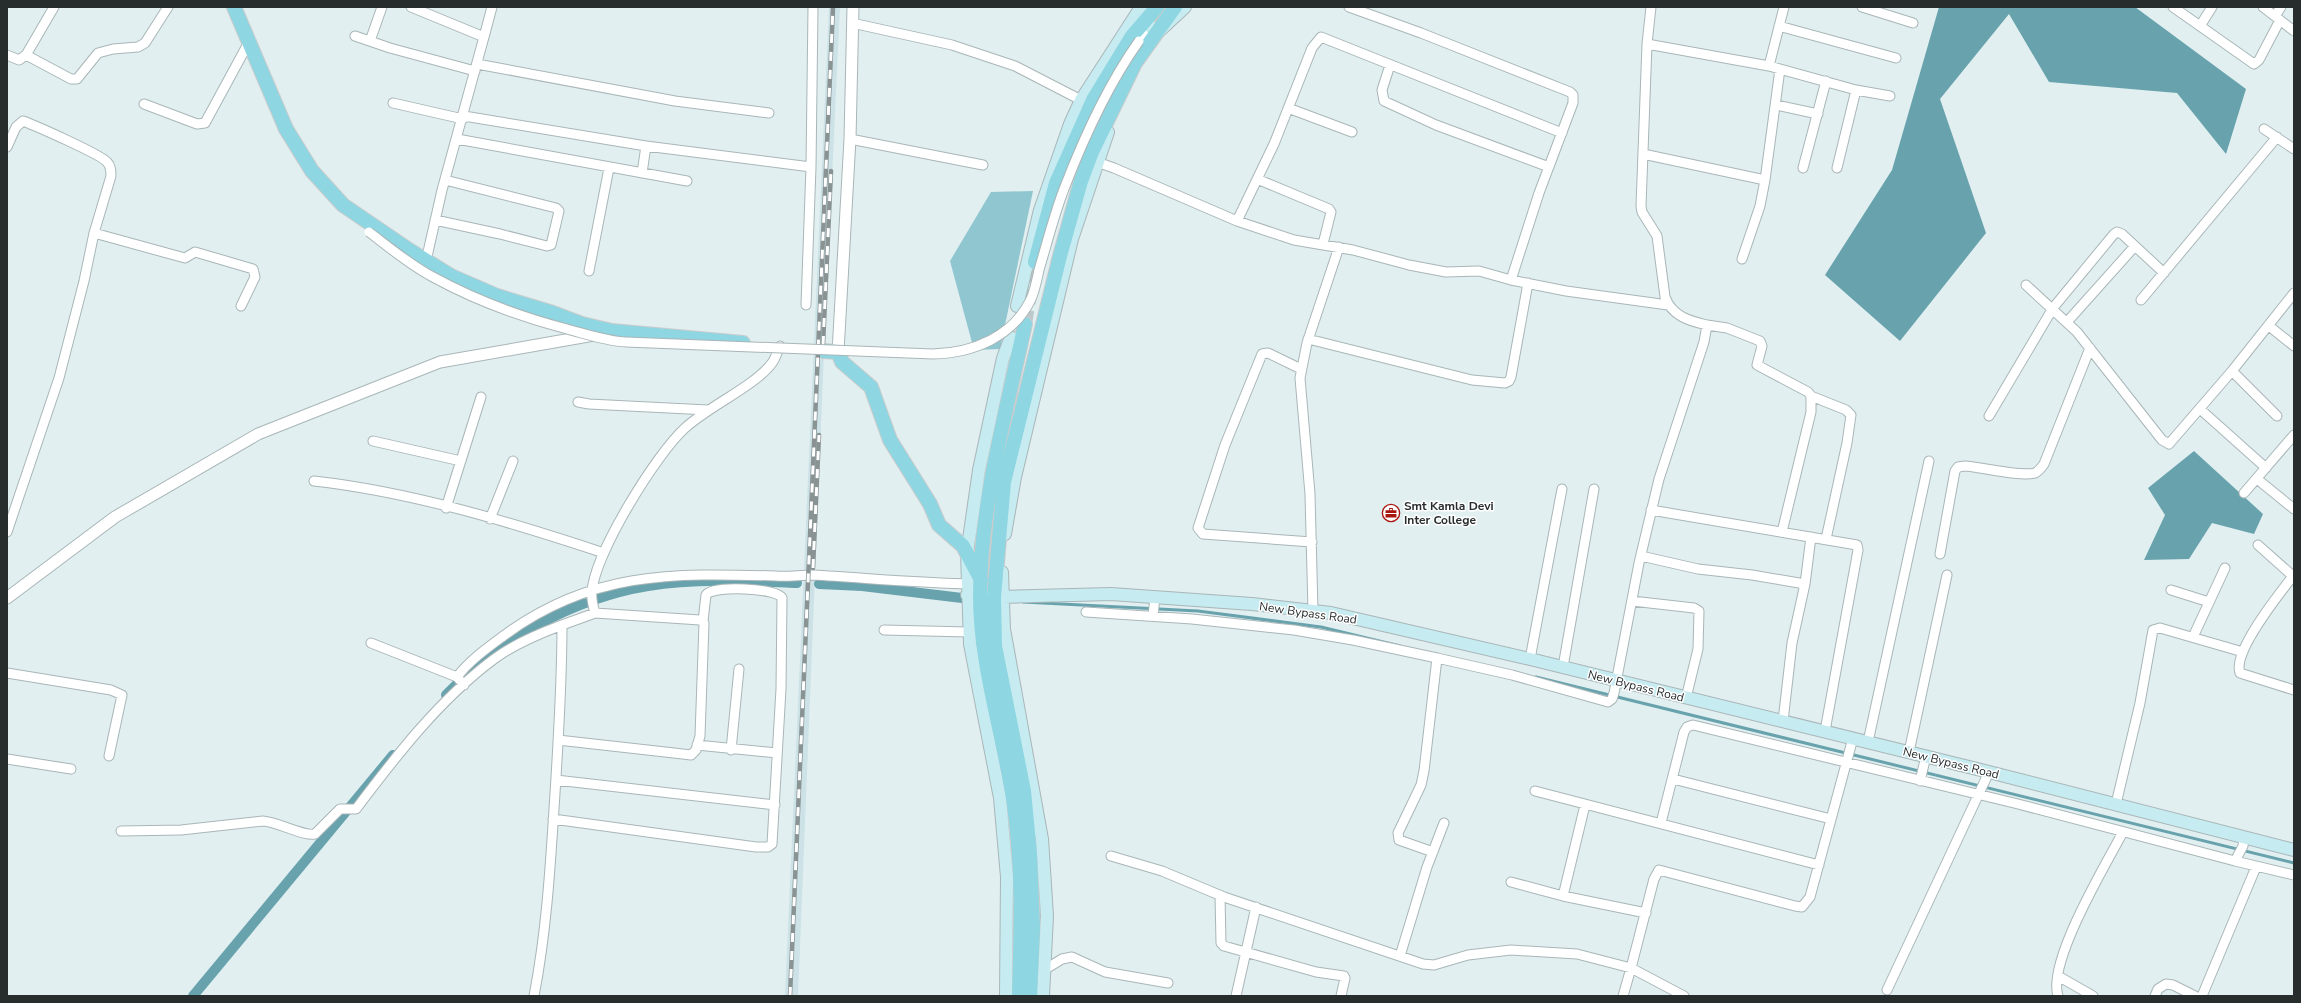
<svg xmlns="http://www.w3.org/2000/svg" width="2301" height="1003" font-family="'Nunito Sans',sans-serif">
<style>
.built{fill:#cce2e6}
.green{fill:#90c6cf}
.water{fill:#68a3ad}
.lines{fill:none;stroke-linecap:round;stroke-linejoin:round}
.stream{stroke:#68a3ad;stroke-width:3}
.canal{stroke:#68a3ad;stroke-width:10}
.primary-tunnel{stroke:#bcc8ca;stroke-width:14;stroke-dasharray:14 7;stroke-linecap:butt}
.minor-casing{stroke:#a9b6b8;stroke-width:11}
.tertiary-casing{stroke:#a9b6b8;stroke-width:13}
.secondary-casing{stroke:#a9b6b8;stroke-width:14}
.primary-casing{stroke:#cbcccd;stroke-width:16}
.minor{stroke:#fff;stroke-width:9}
.tertiary{stroke:#fff;stroke-width:11}
.secondary{stroke:#c6ebf0;stroke-width:12}
.primary{stroke:#8ed6e1;stroke-width:14}
.rail-casing{stroke:#899394;stroke-width:4.5}
.rail{stroke:#fff;stroke-width:3;stroke-dasharray:9;stroke-linecap:butt}
.minor-bridge-casing{stroke:#a9b6b8;stroke-width:11;stroke-linecap:butt}
.minor-bridge{stroke:#fff;stroke-width:9}
.labels{text-anchor:middle;dominant-baseline:central;stroke-width:3;stroke-linejoin:round;paint-order:stroke}
.poi-label{font-size:12px;font-weight:bold;fill:#272c2d;stroke:#fff;text-anchor:start}
.street-label{font-size:12px;fill:#272c2d;stroke:#fff}
</style>
<rect width="100%" height="100%" fill="#e1eff1"/>
<!-- built -->
<path class="built" d="M829 7H840L825 326 798 996H785Z"/>
<!-- green -->
<path class="green" d="M1033 191 1000 349 974 350 950 261 991 192Z"/>
<!-- water -->
<path class="water" d="M1939 7H2135L2246 89 2226 154 2177 93 2049 82 2009 14 1940 99 1986 233 1900 341 1825 275 1892 170Z
M2194 451 2263 514 2254 534 2212 523 2189 559 2144 560 2165 515 2148 488Z"/>
<g class="lines">
<!-- stream -->
<path class="stream" d="M1023 602 1198 611 1321 627 1400 646
M1536 677 2294 863"/>
<!-- canal -->
<path class="canal" d="M819 584 862 586 962 598
M446 695C498 640 574 598 648 586 697 578 748 581 797 583
M193 996 393 755"/>
<!-- primary-tunnel -->
<path class="primary-tunnel" d="M1025 324 1035 262"/>
<defs>
<path id="minor" d="M411 7 484 37 442 190 426 261
M1349 7 1421 33 1570 92 1573 95V103L1539 193 1511 280
M1862 7 1913 23
M2173 7 2254 64 2259 60 2280 20
M2263 7 2294 31
M2275 16 2281 7
M852 23 952 45 1015 66 1081 100
M1779 26 1896 58
M2200 26 2212 7
M355 36 390 48 475 71
M484 37 492 7
M370 41 382 7
M1139 41 1150 27
M1647 44 1769 66 1856 90 1890 96
M7 55 19 60 26 55 71 79H77L98 53 113 49 138 47 145 43 168 7
M26 55 54 7
M477 64 675 101 769 113
M1390 65 1382 90 1384 101 1436 125 1549 167
M1769 66 1784 7
M393 103 463 119
M144 104 197 124 205 123 249 42
M1776 105 1818 114
M1288 108 1352 132
M464 116 646 146
M2264 129 2294 149
M457 139 687 181
M850 139 983 165
M7 147 16 127 23 121C36 126 100 154 107 162 111 166 111 171 111 176L94 233
M1643 154 1765 180 1780 69
M1097 162 1114 168 1237 221 1294 240 1353 250 1409 265 1446 272 1479 271 1511 280 1566 291 1668 305
M1803 168 1826 81
M1837 168 1856 90
M642 173 646 146 811 167 813 7
M1257 179 1329 209 1331 212 1323 244
M435 220 500 234 547 246 551 245 559 211 556 208 445 180
M1237 221 1274 144 1312 48 1321 37 1562 133
M1742 259 1760 206 1765 180
M589 271 609 168
M2026 285 2077 332 2162 440 2169 444 2232 371 2294 293
M2141 300 2277 137
M806 305 811 167
M2067 322 2135 246
M1707 325 1727 328 1760 341 1762 346 1757 365 1808 392 1811 396V412L1782 532
M2269 326 2294 346
M1308 339 1472 380 1505 383 1509 381 1511 377 1528 283
M1301 369 1268 353 1262 354 1225 445 1198 528 1203 534 1312 542
M2232 371 2277 416
M1811 396 1846 410 1851 415 1847 443 1826 539
M578 402 589 404 708 410
M2200 409 2266 468
M1989 416 2053 308 2114 234 2117 232 2122 234 2164 273
M373 441 461 461
M2257 479 2294 509
M314 481C412 492 510 522 604 553
M2244 493 2294 435
M446 508 481 397
M1651 510 1857 545 1858 550 1825 731
M490 519 513 461
M7 532 59 378 84 281 94 233 185 258 195 252 253 269 255 277 241 306
M2258 545 2294 577
M1940 554 1955 471 1958 467 1965 466C1981 467 2021 477 2035 473 2039 471 2041 468 2044 464L2090 348
M1641 556 1698 569 1752 575 1805 584 1811 537
M2293 576C2280 593 2232 652 2240 673L2243 674 2294 690
M2171 590 2209 602
M1632 601 1694 608 1699 611 1698 649 1686 698
M1086 612 1192 619 1294 630 1353 640 1437 658
M1313 612 1310 494 1300 378 1307 343 1339 247
M1153 616 1155 597
M884 630 969 632
M2193 637 2225 568
M371 643 457 677
M1530 659 1562 489
M1563 667 1594 489
M7 673 111 690 122 695 109 756
M464 685 457 677C469 661 487 648 502 637 590 571 672 573 776 576 788 577 800 575 813 575 866 578 919 583 973 584
M1783 721 1792 643 1805 584
M558 740 674 753 691 755 696 750 700 736 704 623 700 620 595 613
M1868 742 1929 461
M697 745 777 753
M731 750 739 669
M1909 752 1947 575
M7 759 71 769
M1673 779 1831 819
M556 780 775 805
M1920 781 1926 756
M1535 791 1819 865
M2116 804 2140 703 2153 630 2160 628 2243 652
M553 819 756 847H768L772 844 781 689 782 598C778 588 712 585 706 595L703 621
M1661 823 1684 732 1687 727 1693 725 2018 804 2235 861 2243 846 2244 837
M121 831 181 830 263 821C278 822 305 837 315 834L340 809H356C396 756 439 700 494 659 514 644 538 634 562 625
M1433 852 1399 840 1398 833 1421 785 1424 771 1437 658 1512 675 1608 702 1612 699 1614 693 1639 563 1659 479 1704 342 1707 325C1689 321 1672 316 1665 297L1657 236 1642 212 1641 206 1647 44 1651 7
M1111 856 1162 871 1224 897 1423 964 1434 965 1468 955 1511 950 1577 954 1631 968 1654 879 1659 870 1795 906 1802 907 1810 897 1853 738
M2235 861 2294 875
M1511 882 1563 896 1646 913
M1220 895 1221 943 1224 946 1316 972 1344 976 1345 978 1341 996
M1563 896 1585 805
M1400 956 1427 867 1444 823
M1044 970 1062 959 1072 957 1105 972 1168 983
M2058 976 2093 996
M1887 990 1989 772
M534 996C546 934 550 872 554 809 558 748 562 686 562 625L595 613C593 606 591 598 592 592 594 554 657 453 685 428 709 406 755 386 772 363 776 358 777 351 780 346
M1236 996 1256 907
M1623 996 1631 968 1684 996
M2058 996C2047 962 2106 864 2123 832
M2155 996 2158 989 2166 984 2173 985 2195 996
M2202 996 2256 867"/>
<path id="tertiary" d="M838 352 850 139 853 7
M7 598 115 517 258 434 440 362 594 335"/>
<path id="secondary" d="M1139 16 1157 33 1185 7
M1017 306 1040 210 1070 124 1081 100 1141 7
M1005 534 1015 477 1072 239 1108 132
M1002 572 1004 629 1042 839 1047 916 1043 996
M967 595 1002 597 1111 594 1252 604 1331 613 1530 659 1989 772 2294 850
M1006 996 1007 877 1000 798 970 644 967 553 979 470 1003 358 1011 337"/>
<path id="primary" d="M234 7 286 129 312 171 343 205 409 250 451 276 497 296 553 313 582 324 612 331 743 343
M1035 262 1056 183 1093 100 1132 36 1157 7
M823 351 838 352 842 362 871 387 890 440 930 504 939 525 963 546 981 580
M1019 996C1021 933 1023 868 1014 805 1004 735 980 667 980 596 980 504 1006 413 1025 324
M1030 996 1033 928 1030 854 1024 791 995 646 994 597 1004 482 1060 256 1081 181 1092 152 1135 63 1175 7"/>
</defs>
<!-- minor casing -->
<use href="#minor" class="minor-casing"/>
<!-- tertiary casing -->
<use href="#tertiary" class="tertiary-casing"/>
<!-- secondary casing -->
<use href="#secondary" class="secondary-casing"/>
<!-- primary casing -->
<use href="#primary" class="primary-casing"/>
<!-- minor -->
<use href="#minor" class="minor"/>
<!-- tertiary -->
<use href="#tertiary" class="tertiary"/>
<!-- secondary -->
<use href="#secondary" class="secondary"/>
<!-- primary -->
<use href="#primary" class="primary"/>
<defs>
<path id="rail" d="M823 345 831 171
M813 568 819 435
M790 996 833 7"/>
</defs>
<!-- rail casing -->
<use href="#rail" class="rail-casing"/>
<!-- rail -->
<use href="#rail" class="rail"/>
<defs>
<path id="minor-bridge" d="M369 232C390 248 410 265 433 277 475 300 521 317 567 329 586 334 606 341 626 342L933 354C973 353 1013 337 1031 299 1035 290 1037 279 1039 270 1047 243 1054 215 1064 189 1084 137 1107 86 1139 41"/>
</defs>
<!-- minor-bridge casing -->
<use href="#minor-bridge" class="minor-bridge-casing"/>
<!-- minor-bridge -->
<use href="#minor-bridge" class="minor-bridge"/>
</g>
<!-- icons -->
<defs>
<symbol id="office-ring" viewBox="-11 -11 22 22"><circle r="9.5" fill="#fff" stroke="#a9160f" stroke-width="1.5"/><path d="M-6-3h4V-5.5h4V-3h4V5H-6ZM-1-4.5V-3h2v-1.5ZM-6 0V1H6V0Z" fill="#a9160f"/></symbol>
</defs>
<g fill-rule="evenodd">
<use href="#office-ring" x="1381" y="503" width="20" height="20"/>
</g>
<g class="labels">
<!-- poi labels -->
<g class="poi-label">
<text x="1404" y="506">Smt Kamla Devi<tspan x="1404" dy="14">Inter College</tspan></text>
</g>
<!-- street labels -->
<g class="street-label">
<text transform="translate(1308 613) rotate(8)">New Bypass Road</text>
<text transform="translate(1636 686) rotate(14)">New Bypass Road</text>
<text transform="translate(1951 763) rotate(14)">New Bypass Road</text>
</g>
</g>
<!-- border -->
<rect width="2301" height="1003" fill="none" stroke="#272c2d" stroke-width="16"/>
</svg>
